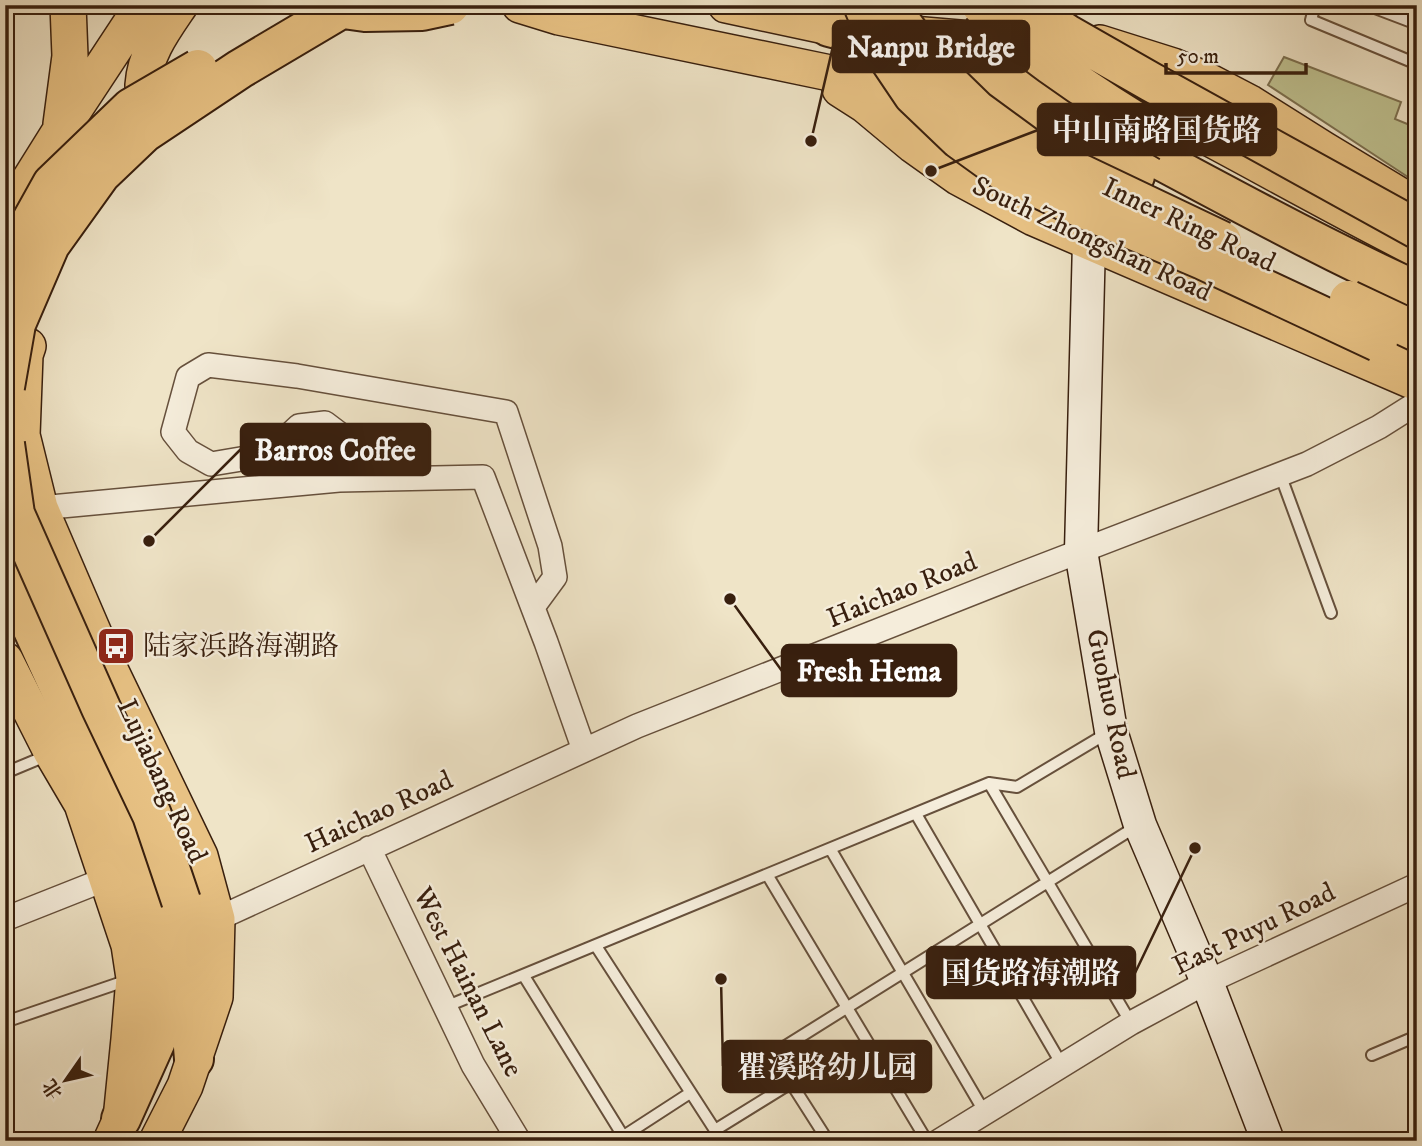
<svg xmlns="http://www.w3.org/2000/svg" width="1422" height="1146" font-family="'IM FELL DW Pica','Noto Serif SC',serif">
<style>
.green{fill:#bfc291;stroke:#7c7050;stroke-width:2}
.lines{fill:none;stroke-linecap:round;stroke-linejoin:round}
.lane-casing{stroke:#66503c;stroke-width:14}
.street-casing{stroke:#66503c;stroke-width:26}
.secondary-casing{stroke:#381f0e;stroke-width:35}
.primary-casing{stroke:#381f0e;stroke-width:38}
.highway-casing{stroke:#381f0e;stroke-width:42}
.lane{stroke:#f5eddb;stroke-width:10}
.street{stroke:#f5eddb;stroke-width:23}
.secondary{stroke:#f5eddb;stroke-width:32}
.primary{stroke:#e8c284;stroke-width:35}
.highway{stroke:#e8c284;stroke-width:38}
.highway-bridge-casing{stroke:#381f0e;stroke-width:42;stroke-linecap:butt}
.highway-bridge{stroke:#e8c284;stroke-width:38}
.labels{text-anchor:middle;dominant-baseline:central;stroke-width:5;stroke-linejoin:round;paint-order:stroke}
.street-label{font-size:28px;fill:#381f0e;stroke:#f5eddb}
.poi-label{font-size:28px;fill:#381f0e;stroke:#f5eddb;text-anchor:start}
.leader{fill:none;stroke:#381f0e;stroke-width:2.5}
.callout-dot{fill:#381f0e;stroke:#f5eddb;stroke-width:2.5}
.callout{fill:#381f0e;stroke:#381f0e;stroke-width:2.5}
.callout-label{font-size:30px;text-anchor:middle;font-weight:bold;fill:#fff}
</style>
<rect width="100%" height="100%" fill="#efe4c7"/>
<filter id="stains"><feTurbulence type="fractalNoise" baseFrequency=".00286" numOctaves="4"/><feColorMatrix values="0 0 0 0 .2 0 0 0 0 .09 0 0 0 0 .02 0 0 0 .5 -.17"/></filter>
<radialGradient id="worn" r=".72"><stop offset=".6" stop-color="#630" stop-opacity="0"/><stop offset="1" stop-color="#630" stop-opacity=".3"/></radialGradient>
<!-- green -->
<path class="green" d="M1284 57 1401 102 1395 119 1417 128V183L1268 85Z"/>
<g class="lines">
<defs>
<path id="lane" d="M1315 5 1311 20 1417 64
M1367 5 1417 24
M1280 474 1331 613
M5 773 48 755
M989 783 1131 1023
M916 814 1062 1065
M831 850 985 1113
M768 876 927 1141
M596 946 722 1141
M524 976 623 1136
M445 1007 989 783 1017 787 1109 732
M5 1022 128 980
M1372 1055 1417 1036
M715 1130 791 1083
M616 1141 690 1093
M828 1141 791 1083 776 1052 1137 826"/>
<path id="street" d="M376 479 362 451 325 423 299 426 283 441 265 455 211 464 188 451 173 432 188 377 208 365 297 376 506 412 550 546 555 577 533 607
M31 512 40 508 339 480 483 477 546 642 584 750
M369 848 473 1065 519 1141
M5 919 106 879
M217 919 637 726 1021 574 1307 464 1379 427 1417 403
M939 1141 1131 1023 1207 982 1417 885"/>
<path id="secondary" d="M1089 242 1081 551 1111 731 1140 825 1207 982 1268 1141"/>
<path id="primary" d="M520 5 559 17 830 73 866 84 894 96
M726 5 829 27 971 39 1040 56
M1100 43 1173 66 1206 80 1250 103 1323 149 1417 206
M1095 79C1204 132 1308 194 1417 249
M840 89 865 105 913 145 958 177 1034 218 1417 383
M142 123C147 106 143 101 143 85 145 54 163 30 180 5
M61 124 70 56 68 5
M5 219 60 131 143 5
M28 346 25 355 22 435 40 508 104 657 200 856 217 919 215 997 185 1086 157 1141
M5 660 52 753 82 804 129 945 134 978 129 1039 121 1119 111 1141"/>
<path id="highway" d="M829 27C885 42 943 54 997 76 1040 93 1083 119 1124 141 1221 192 1317 246 1417 291
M866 84C880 84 895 84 909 86 991 96 1063 140 1135 176
M1378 342 1417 360
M5 558 28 619 114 807 146 892 153 967 156 1041 121 1119
M181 901 194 1059"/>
</defs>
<!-- lane casing -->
<use href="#lane" class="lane-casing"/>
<!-- street casing -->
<use href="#street" class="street-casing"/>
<!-- secondary casing -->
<use href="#secondary" class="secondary-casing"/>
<!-- primary casing -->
<use href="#primary" class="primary-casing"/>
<!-- highway casing -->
<use href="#highway" class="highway-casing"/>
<!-- lane -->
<use href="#lane" class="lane"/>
<!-- street -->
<use href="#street" class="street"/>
<!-- secondary -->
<use href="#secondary" class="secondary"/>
<!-- primary -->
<use href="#primary" class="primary"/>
<!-- highway -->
<use href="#highway" class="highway"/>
<defs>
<path id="highway-bridge" d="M863 5 882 49 913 95 959 139 1006 173 1067 202 1203 260 1378 342
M891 5 901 22 938 72 977 110 1033 151 1222 241
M981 5C1002 28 1027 47 1051 65 1090 93 1129 118 1170 142
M1024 5 1067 34 1151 82 1417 229
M322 6 365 12 422 11 450 5
M5 278 18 245 52 184 131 108 198 69
M1349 300 1417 332
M5 387 16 324 50 245 101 174 144 133 240 69 348 5
M5 444 15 514 101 708 152 815 181 901"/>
</defs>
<!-- highway-bridge casing -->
<use href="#highway-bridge" class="highway-bridge-casing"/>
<!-- highway-bridge -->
<use href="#highway-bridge" class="highway-bridge"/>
</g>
<!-- icons -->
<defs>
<symbol id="bus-square" viewBox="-11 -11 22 22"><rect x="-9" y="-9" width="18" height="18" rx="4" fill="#8f2418" stroke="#f5eddb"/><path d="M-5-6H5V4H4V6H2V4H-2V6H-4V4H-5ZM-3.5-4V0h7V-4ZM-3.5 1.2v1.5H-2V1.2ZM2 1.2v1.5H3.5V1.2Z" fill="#fff"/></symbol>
</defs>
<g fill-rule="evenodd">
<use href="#bus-square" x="94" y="624" width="44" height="44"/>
</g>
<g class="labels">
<!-- street labels -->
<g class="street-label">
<text transform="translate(1189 225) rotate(25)">Inner Ring Road</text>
<text transform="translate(1092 239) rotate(25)">South Zhongshan Road</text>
<text transform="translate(902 590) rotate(-22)">Haichao Road</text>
<text transform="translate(1111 704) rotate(78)">Guohuo Road</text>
<text transform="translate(162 781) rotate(65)">Lujiabang Road</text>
<text transform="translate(379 812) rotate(-25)">Haichao Road</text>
<text transform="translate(1254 929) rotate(-26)">East Puyu Road</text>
<text transform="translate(468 982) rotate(63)">West Hainan Lane</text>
</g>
<!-- poi labels -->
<g class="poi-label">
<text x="143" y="646">陆家浜路海潮路</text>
</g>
</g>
<!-- callouts -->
<path class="leader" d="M811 141L833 46M931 171L1038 130M149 541L241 449M730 599L782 671M1195 848L1135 973M721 979L723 1066"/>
<g class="callout-dot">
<circle cx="811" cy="141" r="7"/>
<circle cx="931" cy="171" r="7"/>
<circle cx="149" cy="541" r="7"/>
<circle cx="730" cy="599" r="7"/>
<circle cx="1195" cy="848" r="7"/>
<circle cx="721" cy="979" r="7"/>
</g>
<g class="callout">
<rect x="833" y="21" width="196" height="51" rx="7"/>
<rect x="1038" y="104" width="238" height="51" rx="7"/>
<rect x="241" y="424" width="189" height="51" rx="7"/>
<rect x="782" y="645" width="174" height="51" rx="7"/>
<rect x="927" y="947" width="208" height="51" rx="7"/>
<rect x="723" y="1041" width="208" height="51" rx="7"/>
</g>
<g class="callout-label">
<text x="931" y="57">Nanpu Bridge</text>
<text x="1157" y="140">中山南路国货路</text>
<text x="335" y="460">Barros Coffee</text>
<text x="869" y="681">Fresh Hema</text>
<text x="1031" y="983">国货路海潮路</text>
<text x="827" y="1077">瞿溪路幼儿园</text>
</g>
<!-- margin -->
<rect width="1422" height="1146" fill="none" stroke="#efe4c7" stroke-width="28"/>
<rect x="7" y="7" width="1408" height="1132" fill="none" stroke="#381f0e" stroke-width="3.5"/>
<rect x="14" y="14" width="1394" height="1118" fill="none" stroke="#381f0e" stroke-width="2"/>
<!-- north arrow -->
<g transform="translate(66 1080) rotate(236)" stroke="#f5eddb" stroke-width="5" paint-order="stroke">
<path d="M0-5L12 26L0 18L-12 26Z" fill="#381f0e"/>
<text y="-10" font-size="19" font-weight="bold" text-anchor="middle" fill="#381f0e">北</text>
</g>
<!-- scale -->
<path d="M1166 63v10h140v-10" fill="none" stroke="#381f0e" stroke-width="3.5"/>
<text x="1177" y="63" font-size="21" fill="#381f0e" stroke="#f5eddb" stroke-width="5" paint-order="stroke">50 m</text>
<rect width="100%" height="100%" filter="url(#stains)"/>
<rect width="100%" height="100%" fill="url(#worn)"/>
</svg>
